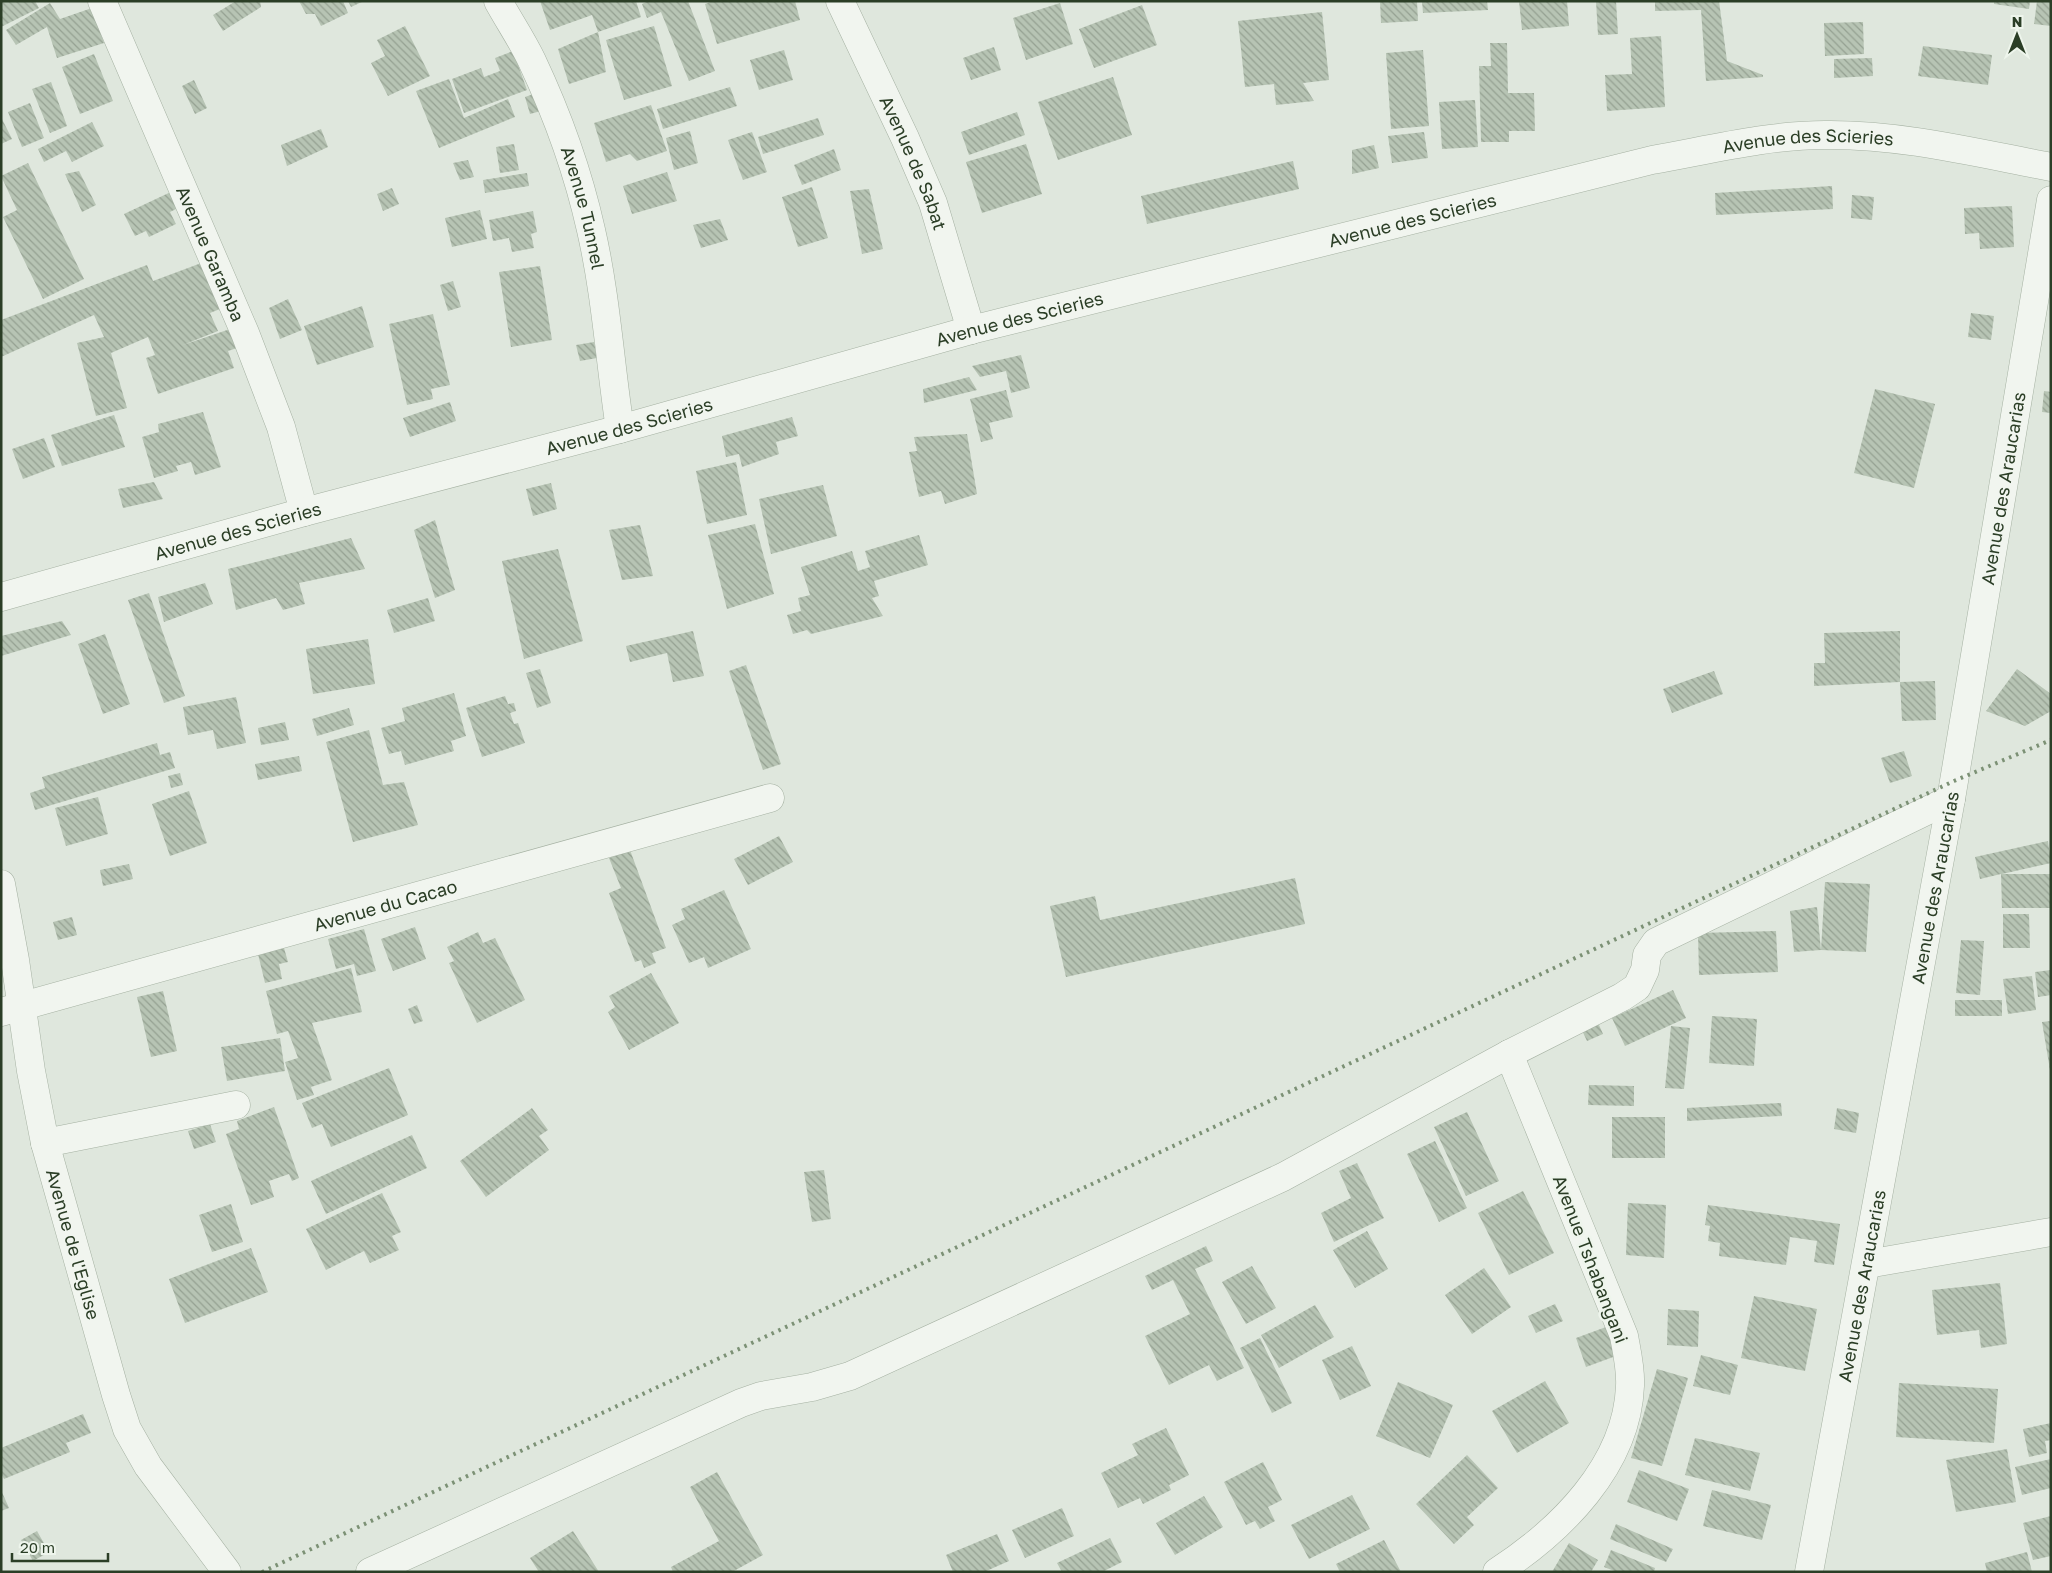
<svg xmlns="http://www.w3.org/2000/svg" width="2052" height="1573" font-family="'Golos Text',sans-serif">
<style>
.building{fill:url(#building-back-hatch)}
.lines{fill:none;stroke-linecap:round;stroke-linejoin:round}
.minor-casing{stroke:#a5b1a2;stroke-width:29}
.minor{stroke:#f1f5ef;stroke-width:28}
.rail{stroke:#7c9175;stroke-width:4;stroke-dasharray:2.5 5;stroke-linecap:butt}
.labels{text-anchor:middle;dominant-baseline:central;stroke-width:5;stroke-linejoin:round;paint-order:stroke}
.street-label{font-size:18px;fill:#2b3e26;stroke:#eef5ec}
</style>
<defs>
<pattern id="building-back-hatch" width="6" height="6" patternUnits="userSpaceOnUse" patternTransform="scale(1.25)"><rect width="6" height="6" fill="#b7c4b4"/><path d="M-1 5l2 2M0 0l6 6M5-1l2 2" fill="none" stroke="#95a192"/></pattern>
</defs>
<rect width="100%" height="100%" fill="#dfe7dd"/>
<!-- building -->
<path class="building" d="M1 1H35L39 8 1 27Z
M236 1H260L261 7 223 31 213 15Z
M299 1H343L348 13 321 26 315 14H306Z
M348 1H364L351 7Z
M540 1H636L641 17 598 32 592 15 550 30Z
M648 1H688L715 71 689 81 661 12 647 18 642 4Z
M713 1H795L800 20 717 44 705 4Z
M1380 1H1417L1418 21 1381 23Z
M1422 1H1487L1488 10 1423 13Z
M1519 1H1567L1569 26 1522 30Z
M1596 1H1616L1618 34 1598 35Z
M1655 1H1719L1727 61 1763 75V77L1706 81 1701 10 1655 11Z
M1994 1H2030L2029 9 1994 4Z
M2037 1H2051V26L2034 24Z
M50 3 60 19 92 8 104 43 57 58 47 27 16 45 6 30Z
M1060 3 1073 44 1026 60 1013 18Z
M1142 5 1157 45 1094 68 1079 29Z
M1322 12 1329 80 1303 83 1314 101 1276 105 1274 84 1245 87 1238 21Z
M1863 22 1864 54 1825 56 1824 23Z
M405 26 430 76 388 96 371 63 385 56 377 40Z
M654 26 672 86 624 100 606 40Z
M598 32 606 72 569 84 558 49Z
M1661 36 1665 107 1607 111 1605 75 1632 74 1630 38Z
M1490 43H1507L1508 93H1534L1535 131H1509V142H1481L1479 66H1491Z
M1923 46 1992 55 1988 85 1918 76Z
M994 47 1001 70 971 80 963 58Z
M784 50 793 80 759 90 750 60Z
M1423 50 1429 126 1391 129 1386 53Z
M513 51 527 90 464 113 452 79 481 68 484 77 500 71 495 58Z
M94 54 113 101 80 114 62 67Z
M1872 58 1873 76 1834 78V59Z
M1113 77 1132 135 1058 160 1038 102Z
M449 79 464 118 508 99 515 117 439 148 416 91Z
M194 80 207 108 195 114 182 86Z
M51 82 67 126 50 133 32 89Z
M730 87 737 106 663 129 657 109Z
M542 91 548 109 530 114 525 97Z
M1475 100 1478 147 1442 149 1439 102Z
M30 103 44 138 22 147 8 112Z
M651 105 667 151 637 161 630 154 606 162 594 123Z
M1017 112 1025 135 969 155 961 132Z
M1 117 12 139 1 144Z
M818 118 824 135 763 154 758 137Z
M92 122 104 146 72 162 66 151 44 162 38 149Z
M321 129 328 147 287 166 281 145Z
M690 131 698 163 674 170 666 138Z
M752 132 767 172 743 180 728 140Z
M1424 132 1428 158 1392 163 1388 136Z
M514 144 519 170 500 173 496 147Z
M1026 144 1042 194 982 213 966 162Z
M1374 145 1379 168 1352 174V150Z
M834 149 841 170 802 185 794 165Z
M468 160 474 177 460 180 453 163Z
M1293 161 1299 189 1147 224 1141 196Z
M28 163 84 279 43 299 3 217 17 210 1 176Z
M79 171 96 205 82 212 65 174Z
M667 172 677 201 632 214 623 186Z
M527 173 529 186 485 193 483 180Z
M1832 186 1833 209 1716 215 1715 193Z
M812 187 828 238 798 247 782 197Z
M392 188 399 204 383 211 377 194Z
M869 189 883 249 862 254 850 191Z
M175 190 182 206 170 212 176 224 149 237 146 231 135 236 124 214Z
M1852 195 1874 197 1872 220 1851 218Z
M2012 206 2014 247 1980 249 1979 233 1965 234 1964 208Z
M480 210 487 239 452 247 445 218Z
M533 211 537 232 531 234 534 248 512 252 509 238 493 241 489 220Z
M720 219 728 240 701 248 693 225Z
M212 259 230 305 210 313 218 331 183 345 233 328 240 347 228 351 234 368 158 394 146 358 155 355 148 337 111 353 127 408 96 416 77 343 104 337 94 315 1 357V320L147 265 153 281Z
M540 266 552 340 511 347 499 272Z
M453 281 461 307 448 311 440 285Z
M288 299 302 330 280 339 269 308Z
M362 306 374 347 317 365 304 326Z
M1971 313 1994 316 1991 340 1968 337Z
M433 314 450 385 431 389 433 399 407 405 389 324Z
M594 342 597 358 580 361 576 345Z
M1021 355 1030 388 1011 393 1006 371 980 377 972 366Z
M969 377 977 390 924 403 923 389Z
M1875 389 1935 404 1914 488 1854 473Z
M1006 390 1013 417 989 423 993 439 981 442 970 399Z
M2044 391 2051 392V413L2042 412Z
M450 402 456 421 410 437 403 418Z
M203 412 221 467 195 475 191 462 176 466 178 471 154 478 142 437 159 432 158 424Z
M114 415 125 447 62 466 51 435Z
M792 417 798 436 776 442 779 454 742 467 739 454 726 457 722 436Z
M967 434 977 494 945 504 941 491 919 497 909 452 917 451 914 437Z
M44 438 55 467 23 479 12 449Z
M736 462 747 515 707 524 696 471Z
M154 482 163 499 123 508 118 489Z
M551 483 557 509 533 516 526 489Z
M823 485 837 536 771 554 759 499Z
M435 520 455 590 435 598 414 530Z
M755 524 774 594 727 609 708 535Z
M640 525 653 576 622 580 609 530Z
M919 535 928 565 874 581 879 596 872 598 883 616 811 634 807 630 793 634 787 615 801 611 798 598 810 595 801 567 852 551 858 571 870 567 865 551Z
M351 538 365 569 299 583 305 604 283 610 276 598 236 610 228 569Z
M558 549 583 641 524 659 502 561Z
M205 583 213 604 164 622 158 597Z
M149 593 185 696 164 703 128 600Z
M428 598 435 621 394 633 387 610Z
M62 621 71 635 1 656V636Z
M693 631 704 676 673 682 667 653 630 662 626 646Z
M1900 631V682L1814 686V663H1825L1824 633Z
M105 634 130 704 103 714 78 644Z
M368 639 375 684 313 694 306 649Z
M746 665 781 764 763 770 729 671Z
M540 669 551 703 537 708 526 673Z
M2017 669 2051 694V711L2025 726 1986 711Z
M1714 671 1723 694 1672 713 1663 689Z
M1935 681 1936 720 1902 721 1900 682Z
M454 693 466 736 451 741 454 751 405 765 401 751 389 754 381 728 405 721 402 708Z
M505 696 508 704 514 703 516 711 510 713 514 724 518 723 525 743 482 757 466 708Z
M236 697 246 743 217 749 213 730 188 735 183 707Z
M349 708 354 725 317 736 312 719Z
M285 722 289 740 261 745 258 728Z
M369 730 383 785 404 782 418 825 353 842 326 742Z
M157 743 160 755 170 752 175 768 35 810 30 793 45 788 42 777Z
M1904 751 1912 776 1890 783 1881 758Z
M299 756 302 771 258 780 255 764Z
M180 773 183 785 171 788 168 776Z
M189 791 207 843 170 856 152 804Z
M98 797 108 834 66 846 55 808Z
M779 836 793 862 748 885 734 859Z
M2048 841 2051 863 2002 874H2051V908H2002L2001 874 1980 879 1975 857Z
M630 850 666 948 652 953 656 963 644 968 641 960 635 962 609 893 621 888 609 858Z
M129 864 133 879 103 886 100 870Z
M1295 878 1305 924 1066 977 1050 906 1095 896 1100 920Z
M1825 882 1870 884 1866 952 1821 950Z
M724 890 751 949 708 968 704 957 689 963 672 925 685 919 681 909Z
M1817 907 1821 950 1794 952 1790 911Z
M2003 914H2029L2030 948H2003Z
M72 917 77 935 58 940 53 922Z
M415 927 426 959 393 971 381 939Z
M364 929 376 971 357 976 354 964 336 969 328 939Z
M1776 931 1778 972 1699 975 1698 933Z
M478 932 483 943 495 938 525 1000 477 1023 449 963 454 961 447 947Z
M1961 940 1984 941 1980 995 1956 993Z
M284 948 288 962 279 964 282 979 265 983 258 954Z
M351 968 362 1012 312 1023 332 1080 311 1087 314 1095 297 1100 285 1062 298 1058 288 1031 277 1034 266 991Z
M2051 970V995L2038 997 2035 972Z
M651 973 679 1023 629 1050 608 1012 615 1007 609 996Z
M2032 976 2036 1010 2008 1014 2003 979Z
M1673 990 1686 1018 1625 1046 1612 1018Z
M163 991 177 1051 151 1057 137 997Z
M1955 1000H2002V1016H1955Z
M417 1005 423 1021 414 1024 408 1009Z
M1595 1016 1603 1034 1587 1041 1579 1024Z
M1712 1016 1757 1019 1754 1066 1709 1063Z
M2051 1021V1070H2050L2042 1022Z
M1671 1026 1690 1028 1684 1089 1665 1088Z
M280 1038 285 1071 227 1081 221 1047Z
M389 1068 408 1115 331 1147 322 1124 312 1128 302 1103Z
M1589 1085 1634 1086V1106L1588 1105Z
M1781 1103 1782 1116 1687 1121V1108Z
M274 1107 299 1178 292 1181 289 1174 269 1181 274 1197 251 1205 226 1134 239 1129 237 1121Z
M532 1108 548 1130 539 1136 549 1150 486 1197 460 1161Z
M1837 1108 1859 1113 1856 1133 1834 1129Z
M1467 1112 1499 1181 1466 1196 1434 1127Z
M1612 1117H1665V1158H1612Z
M210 1124 216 1142 194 1149 188 1131Z
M412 1135 427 1168 326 1214 311 1181Z
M1435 1141 1467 1208 1439 1222 1407 1154Z
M1357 1163 1384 1218 1334 1242 1321 1213 1351 1198 1339 1171Z
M824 1170 831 1219 812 1222 804 1172Z
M1523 1191 1554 1253 1509 1275 1478 1213Z
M382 1193 401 1232 392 1236 399 1250 370 1263 364 1251 326 1270 306 1229Z
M1628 1203 1666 1205 1664 1258 1626 1255Z
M231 1204 243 1242 212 1252 199 1215Z
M1708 1205 1840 1224 1834 1265 1814 1262 1817 1241 1790 1237 1786 1265 1719 1256 1720 1243 1708 1241 1710 1226 1705 1225Z
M1367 1231 1388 1269 1355 1288 1333 1250Z
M1206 1246 1213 1261 1195 1269 1244 1368 1217 1381 1209 1365 1169 1385 1145 1336 1190 1314 1173 1280 1152 1290 1145 1276Z
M251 1248 268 1292 185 1323 169 1279Z
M1252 1266 1276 1308 1246 1324 1222 1282Z
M1484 1268 1511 1307 1472 1334 1445 1295Z
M2000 1283 2007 1344 1981 1348 1979 1330 1937 1335 1932 1290Z
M1754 1296 1817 1309 1805 1371 1741 1358Z
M1555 1304 1563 1321 1536 1333 1528 1316Z
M1315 1305 1334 1337 1279 1368 1261 1335Z
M1668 1309 1699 1311 1698 1347 1667 1345Z
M1606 1327 1616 1356 1586 1367 1576 1338Z
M1260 1338 1292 1403 1272 1413 1240 1348Z
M1352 1346 1371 1386 1340 1400 1322 1360Z
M1701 1355 1738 1365 1730 1395 1693 1386Z
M1657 1369 1688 1378 1662 1466 1631 1458Z
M1545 1381 1569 1423 1517 1453 1492 1411Z
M1398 1382 1453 1405 1430 1458 1376 1436Z
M1899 1383 1998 1389 1994 1443 1896 1437Z
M83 1414 91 1433 66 1443 70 1452 4 1479 1 1473V1448Z
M2051 1423V1440L2045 1441 2047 1453 2029 1457 2023 1429Z
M1166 1428 1189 1475 1169 1485 1171 1490 1143 1504 1140 1498 1118 1508 1101 1473 1138 1455 1132 1444Z
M1695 1438 1760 1453 1750 1491 1685 1475Z
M2007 1449 2016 1502 1956 1512 1946 1460Z
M1467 1455 1498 1488 1467 1517 1474 1525 1454 1544 1416 1504Z
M2051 1459V1488L2022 1495 2015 1467Z
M1263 1462 1282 1500 1268 1507 1275 1521 1260 1529 1255 1521 1246 1525 1224 1482Z
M1639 1470 1689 1489 1677 1521 1627 1502Z
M717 1472 763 1555 732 1572H673L671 1567 719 1541 690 1487Z
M1 1490 9 1508 1 1511Z
M1712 1490 1771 1505 1762 1540 1703 1526Z
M1352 1495 1370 1529 1309 1559 1291 1525Z
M1204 1496 1223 1527 1175 1555 1156 1523Z
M1062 1508 1074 1536 1025 1558 1012 1530Z
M2051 1516V1556L2033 1560 2023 1523Z
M1616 1524 1673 1549 1666 1562 1610 1539Z
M37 1531 49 1552 33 1561 21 1540Z
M573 1531 599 1572H539L530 1558Z
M997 1534 1009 1561 984 1572H953L946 1555Z
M1110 1538 1122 1562 1102 1572H1062L1057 1563Z
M1384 1540 1401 1572H1340L1336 1564Z
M1569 1543 1598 1560 1591 1572H1552Z
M1611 1550 1655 1568 1654 1572H1617L1604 1567Z
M2027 1552 2032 1572H1987L1985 1563Z"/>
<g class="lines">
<defs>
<g id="minor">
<path id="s1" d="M102 1 245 333 281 427 304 512"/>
<path id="s2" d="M498 1C509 21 522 40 532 61 557 114 578 172 591 230 606 295 610 363 620 429"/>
<path id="s3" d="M840 1 905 138 933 203 971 330"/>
<path id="s4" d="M1 597 304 512 620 429 971 330 1652 160C1709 150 1768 135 1825 135 1901 134 1977 153 2051 167"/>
<path id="s5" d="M1 884 15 960 31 1071 45 1143 116 1395 127 1429 148 1466 227 1572"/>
<path id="s6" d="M1 1012 770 798"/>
<path d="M45 1143 236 1105"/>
<path d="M1867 1264 2051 1232"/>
<path d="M370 1572 741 1403 761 1396 812 1387 850 1376 1283 1177 1509 1054 1622 997 1637 987 1645 970 1647 955 1656 942 1951 799"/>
<path d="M1497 1572C1560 1531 1627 1466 1630 1386 1631 1369 1627 1353 1624 1336L1509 1054"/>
<path id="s7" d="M1809 1572 1951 799 2051 200"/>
</g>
</defs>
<!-- minor casing -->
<use href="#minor" class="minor-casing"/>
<!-- minor -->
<use href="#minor" class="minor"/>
<!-- rail -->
<path class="rail" d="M262 1572 1954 781 2051 740"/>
</g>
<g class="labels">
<!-- street labels -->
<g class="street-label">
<text stroke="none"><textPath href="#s4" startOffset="1866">Avenue des Scieries</textPath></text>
<text stroke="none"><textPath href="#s3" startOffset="178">Avenue de Sabat</textPath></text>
<text stroke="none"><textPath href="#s2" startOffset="225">Avenue Tunnel</textPath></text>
<text stroke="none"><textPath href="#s4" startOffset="1461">Avenue des Scieries</textPath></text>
<text stroke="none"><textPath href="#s1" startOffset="275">Avenue Garamba</textPath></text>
<text stroke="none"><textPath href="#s4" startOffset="1056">Avenue des Scieries</textPath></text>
<text stroke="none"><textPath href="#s4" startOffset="651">Avenue des Scieries</textPath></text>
<text stroke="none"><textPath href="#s7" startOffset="1101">Avenue des Araucarias</textPath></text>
<text stroke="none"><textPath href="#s4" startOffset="246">Avenue des Scieries</textPath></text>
<text stroke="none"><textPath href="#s7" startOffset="696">Avenue des Araucarias</textPath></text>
<text stroke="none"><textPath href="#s6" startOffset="399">Avenue du Cacao</textPath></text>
<text stroke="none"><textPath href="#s5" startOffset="368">Avenue de l'Eglise</textPath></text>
<text transform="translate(1591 1259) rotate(69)">Avenue Tshabangani</text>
<text stroke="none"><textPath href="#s7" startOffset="291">Avenue des Araucarias</textPath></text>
</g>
</g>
<!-- border -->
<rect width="2052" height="1573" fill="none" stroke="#2b3e26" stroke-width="5"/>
<!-- north arrow -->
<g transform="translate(2017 35)" stroke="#eef5ec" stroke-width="4" paint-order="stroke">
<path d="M0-4L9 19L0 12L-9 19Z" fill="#2b3e26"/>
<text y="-8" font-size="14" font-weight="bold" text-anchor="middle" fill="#2b3e26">N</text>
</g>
<!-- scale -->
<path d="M12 1553v8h96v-8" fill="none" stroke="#2b3e26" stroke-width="2.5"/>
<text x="20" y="1553" font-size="15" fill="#2b3e26" stroke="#eef5ec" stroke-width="4" paint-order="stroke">20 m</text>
</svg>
